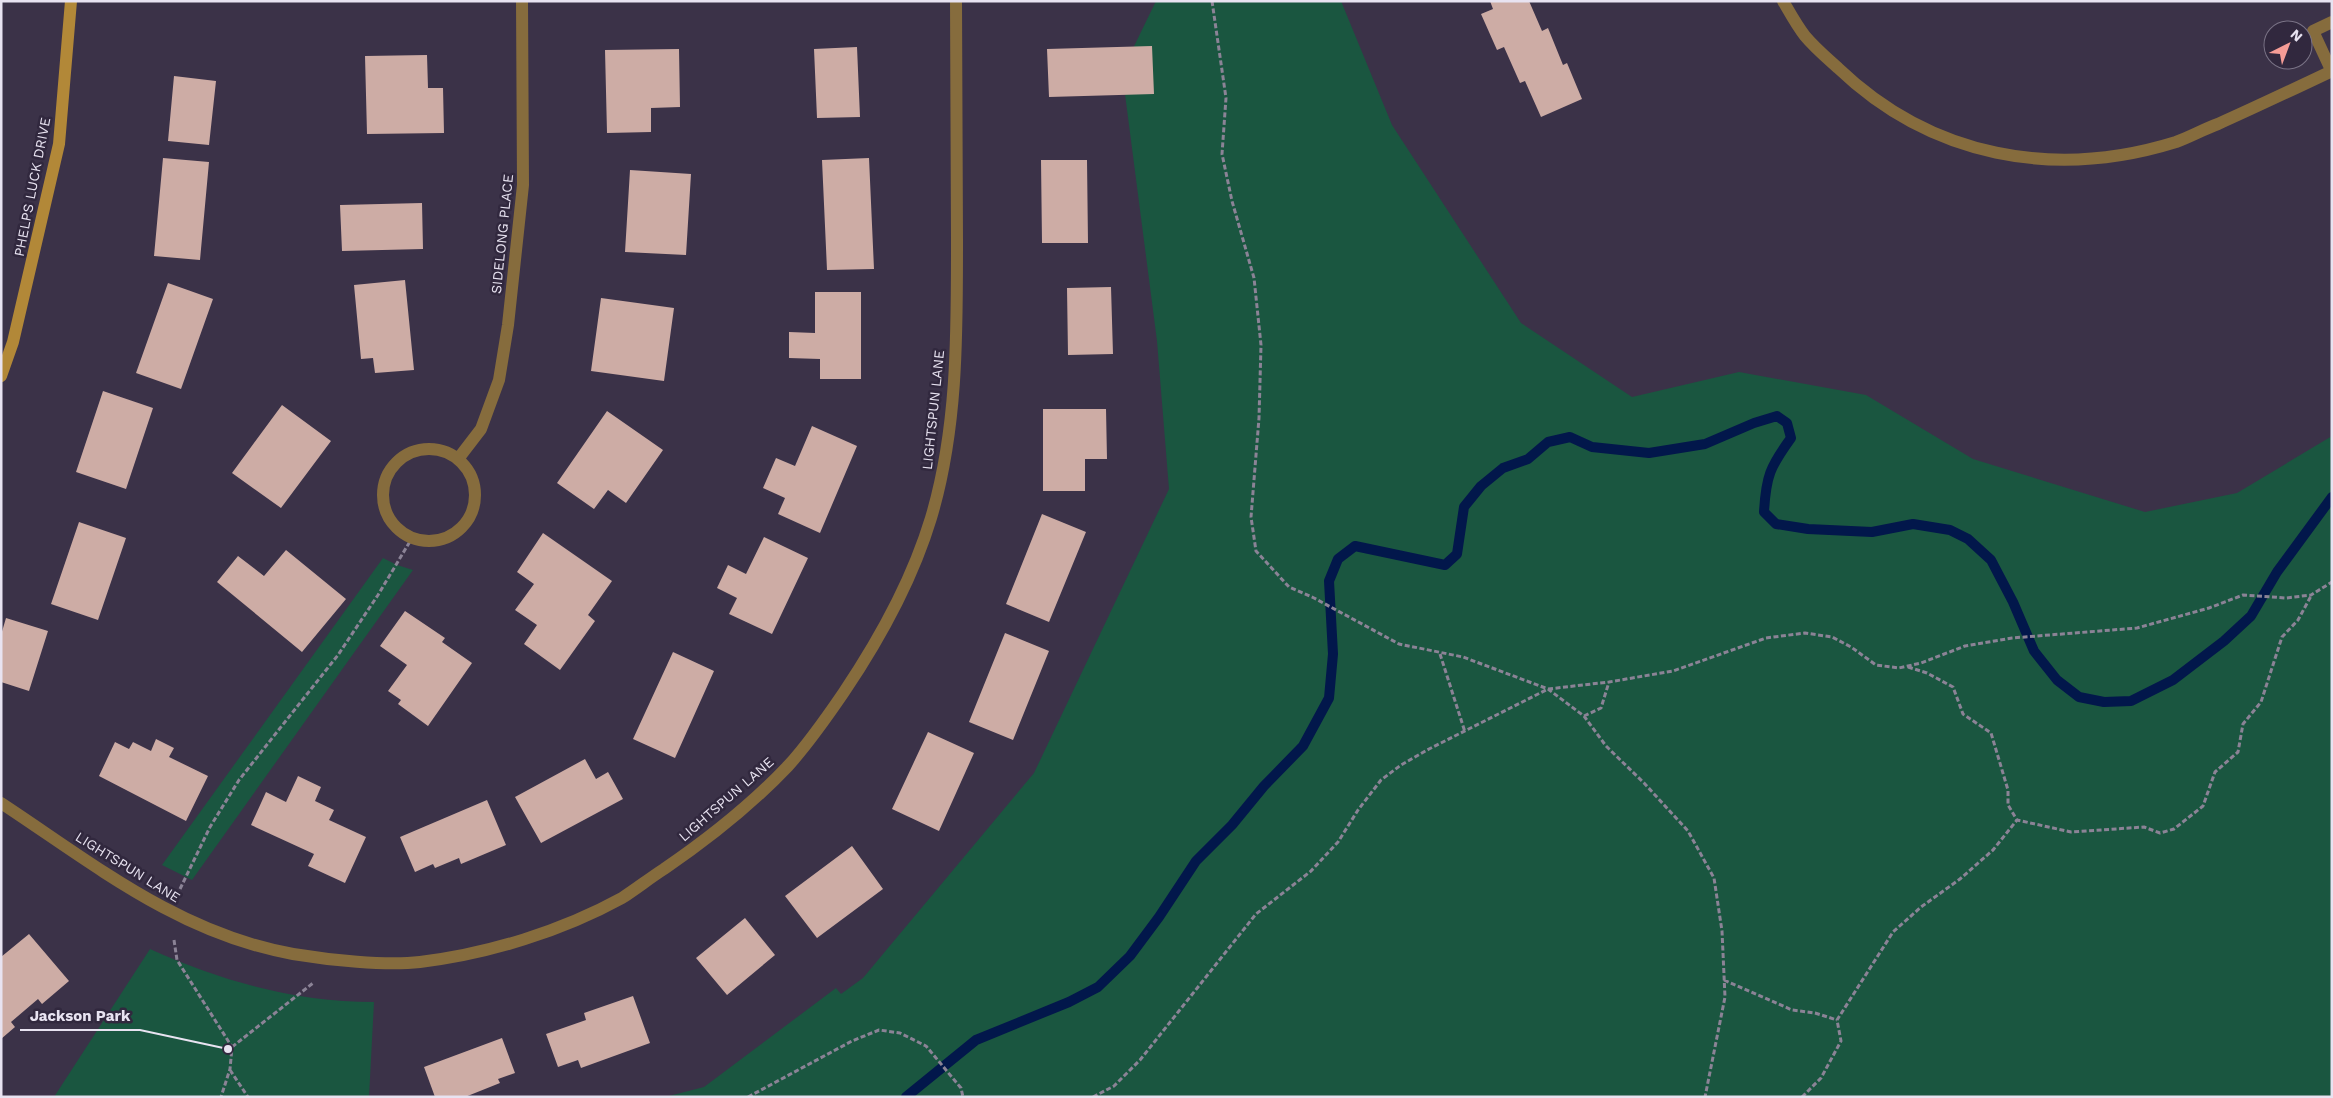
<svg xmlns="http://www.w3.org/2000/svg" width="2333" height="1098" font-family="'Work Sans',sans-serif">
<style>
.green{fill:#1a5640}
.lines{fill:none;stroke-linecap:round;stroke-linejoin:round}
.stream{stroke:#02174b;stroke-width:10}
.building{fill:#cdaca5}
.path{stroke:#8b8396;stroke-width:3;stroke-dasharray:5 2.5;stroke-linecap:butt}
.street{stroke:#866c3d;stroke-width:12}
.secondary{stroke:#b28838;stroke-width:12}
.labels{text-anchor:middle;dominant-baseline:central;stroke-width:5;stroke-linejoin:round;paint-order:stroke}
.street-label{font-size:14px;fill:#e8e3f1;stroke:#31283e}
.leader{fill:none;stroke:#e8e3f1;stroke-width:2}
.callout-dot{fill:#e8e3f1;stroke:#31283e;stroke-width:2}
.callout-label{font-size:15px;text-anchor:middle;font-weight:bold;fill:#e8e3f1;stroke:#31283e;stroke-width:5;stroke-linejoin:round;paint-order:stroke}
</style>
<rect width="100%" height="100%" fill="#3b3248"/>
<!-- green -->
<path class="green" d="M1156 1H1341L1392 125 1521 323 1632 397 1739 372 1866 395 1973 459 2145 512 2237 493 2332 436V1097H665L704 1087 836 988 841 994 863 978 1034 773 1169 489 1157 341 1122 71Z
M383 558 397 565 413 570 192 880 162 865Z
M150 949C221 981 295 1002 374 1002L369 1097H54Z"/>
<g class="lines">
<!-- stream -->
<path class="stream" d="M906 1097 976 1040 1069 1002 1098 987 1130 956 1159 917 1196 861 1232 825 1264 786 1303 746 1329 698 1333 654 1329 581 1338 559 1355 546 1445 565 1457 554 1464 507 1481 486 1503 468 1528 459 1548 442 1570 437 1592 447 1649 453 1705 444 1754 423 1777 416 1787 423 1791 438C1770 467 1766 476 1764 512L1776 524 1808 529 1872 532 1913 524 1950 530 1968 539 1991 560 2013 602 2034 651 2057 680 2079 697 2104 702 2131 701 2173 680 2224 641 2251 616 2277 572 2332 497"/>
</g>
<!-- building -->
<path class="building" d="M1490 1H1529L1542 31 1548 28 1563 65 1567 63 1582 99 1541 117 1525 81 1520 83 1504 47 1497 50 1481 14 1493 9Z
M1152 46 1154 94 1049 97 1047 49Z
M857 47 860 117 817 118 814 49Z
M679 49 680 107 651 108V132L607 133 605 50Z
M427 55 428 88H443L444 133 367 134 365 56Z
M174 76 216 81 209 145 168 141Z
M163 158 209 162 200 260 154 256Z
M869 158 874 269 827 270 822 160Z
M1041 160H1087L1088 243H1042Z
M630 170 691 174 686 255 625 252Z
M422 203 423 249 342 251 340 205Z
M405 280 414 370 375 373 373 358 361 359 354 285Z
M168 283 213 299 181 389 136 373Z
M1111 287 1113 354 1068 355 1067 288Z
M815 292H861V379H820V359L789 358V332L815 333Z
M601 298 674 308 664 381 591 371Z
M103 391 153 408 126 489 76 472Z
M282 405 331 441 281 508 232 473Z
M1043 409H1106L1107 459H1085V491H1043Z
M607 411 663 450 626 503 608 490 594 509 557 483Z
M812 426 857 446 820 533 778 514 785 498 763 488 776 458 795 466Z
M1042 514 1086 532 1049 622 1006 604Z
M79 522 126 538 98 620 51 604Z
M543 533 612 581 588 615 595 621 560 670 524 644 537 625 515 610 534 584 517 572Z
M764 537 808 558 772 634 729 614 737 598 717 588 728 565 746 574Z
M286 550 346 599 302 652 217 582 238 556 264 576Z
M405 611 445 638 442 642 472 663 428 726 398 704 401 700 388 691 407 665 380 646Z
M6 618 48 631 29 691 1 682V635Z
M1005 633 1049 651 1013 740 969 722Z
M673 652 714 671 675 758 633 739Z
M928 732 974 753 939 831 892 809Z
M156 739 174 748 169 757 208 776 186 821 99 776 115 742 129 749 133 742 151 751Z
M585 759 596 779 608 772 623 799 541 843 515 797Z
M298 776 321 787 315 801 334 810 329 820 366 837 345 883 308 866 314 854 251 825 266 792 286 802Z
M487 800 506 845 461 864 459 858 435 868 433 864 415 872 400 837Z
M852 846 883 889 817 938 785 896Z
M745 918 775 955 727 995 696 958Z
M29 934 69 981 42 1004 38 999 11 1022 15 1027 1 1039V957Z
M633 996 650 1043 581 1068 578 1060 558 1067 546 1034 586 1020 584 1013Z
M502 1038 515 1073 498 1079 500 1083 465 1097H435L424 1067Z"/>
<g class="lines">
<!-- path -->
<path class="path" d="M1212 1 1226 98 1222 154 1232 201 1254 278 1261 345 1259 418 1251 517 1256 551 1289 587 1314 598 1399 644 1463 657 1548 689 1584 716 1606 746 1644 783 1688 831 1714 878 1722 931 1725 997 1705 1097
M1440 654 1465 732
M1908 667 1927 673 1953 687 1963 714 1991 733 2008 790V805L2017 820 2071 832 2144 827 2160 833 2174 829 2203 806 2215 772 2238 752 2243 724 2261 702 2282 637 2298 620 2311 596
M1584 716 1601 708 1609 682
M180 889 210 827 239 780 338 655 378 595 412 538
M174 940 177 960 232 1047 230 1069 221 1097
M1724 980 1792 1010 1815 1013 1837 1020
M232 1047 313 983
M230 1070 248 1097
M748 1097 852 1041 879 1030 900 1033 926 1046 961 1088 963 1097
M1093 1097 1114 1086 1140 1060 1256 914 1311 871 1338 842 1358 810 1381 780 1401 765 1429 749 1548 689 1609 682 1673 671 1766 638 1805 633 1832 637 1851 647 1876 665 1899 668 1921 663 1965 646 2012 638 2137 628 2209 608 2243 595 2286 598 2311 595 2332 582
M1802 1097 1821 1078 1841 1041 1837 1020 1893 932 1921 907 1960 879 1993 850 2017 820"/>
<!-- street -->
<path class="street" d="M1783 1C1790 13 1797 26 1805 36 1815 48 1827 58 1838 68 1931 157 2054 180 2176 142 2190 137 2204 129 2218 124 2256 107 2294 89 2332 71
M2332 22 2313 31 2332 72
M383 495a46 46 0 1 1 92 0a46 46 0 1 1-92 0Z
M458 459 481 429 499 380 508 325 523 185 522 1
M1 803C95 865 180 934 293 954 329 960 385 966 420 962 488 954 562 931 622 898 636 889 650 878 664 869 708 839 751 805 788 766 809 743 827 717 844 692 881 637 912 581 931 518 958 428 957 332 957 239 957 160 956 81 956 1"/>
<!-- secondary -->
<path class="secondary" d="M1 376 13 342 59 144 71 1"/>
</g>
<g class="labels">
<!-- street labels -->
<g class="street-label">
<text transform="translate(32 187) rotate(-79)">PHELPS LUCK DRIVE</text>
<text transform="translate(502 234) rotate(-84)">SIDELONG PLACE</text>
<text transform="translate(933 410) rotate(-84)">LIGHTSPUN LANE</text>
<text transform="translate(726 799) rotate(-41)">LIGHTSPUN LANE</text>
<text transform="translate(128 867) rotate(32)">LIGHTSPUN LANE</text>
</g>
</g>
<!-- callouts -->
<path class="leader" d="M228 1049L140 1030H20"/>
<circle class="callout-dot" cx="228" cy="1049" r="5"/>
<g class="callout-label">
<text x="80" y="1021">Jackson Park</text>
</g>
<!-- border -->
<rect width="2333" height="1098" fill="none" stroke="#e8e3f1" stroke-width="5"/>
<!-- north arrow -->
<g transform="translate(2288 45) rotate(42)"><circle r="24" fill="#31283e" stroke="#7a7386"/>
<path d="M0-4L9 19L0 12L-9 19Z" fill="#f59c96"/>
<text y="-8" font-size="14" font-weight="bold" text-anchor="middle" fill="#e8e3f1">N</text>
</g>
</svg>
